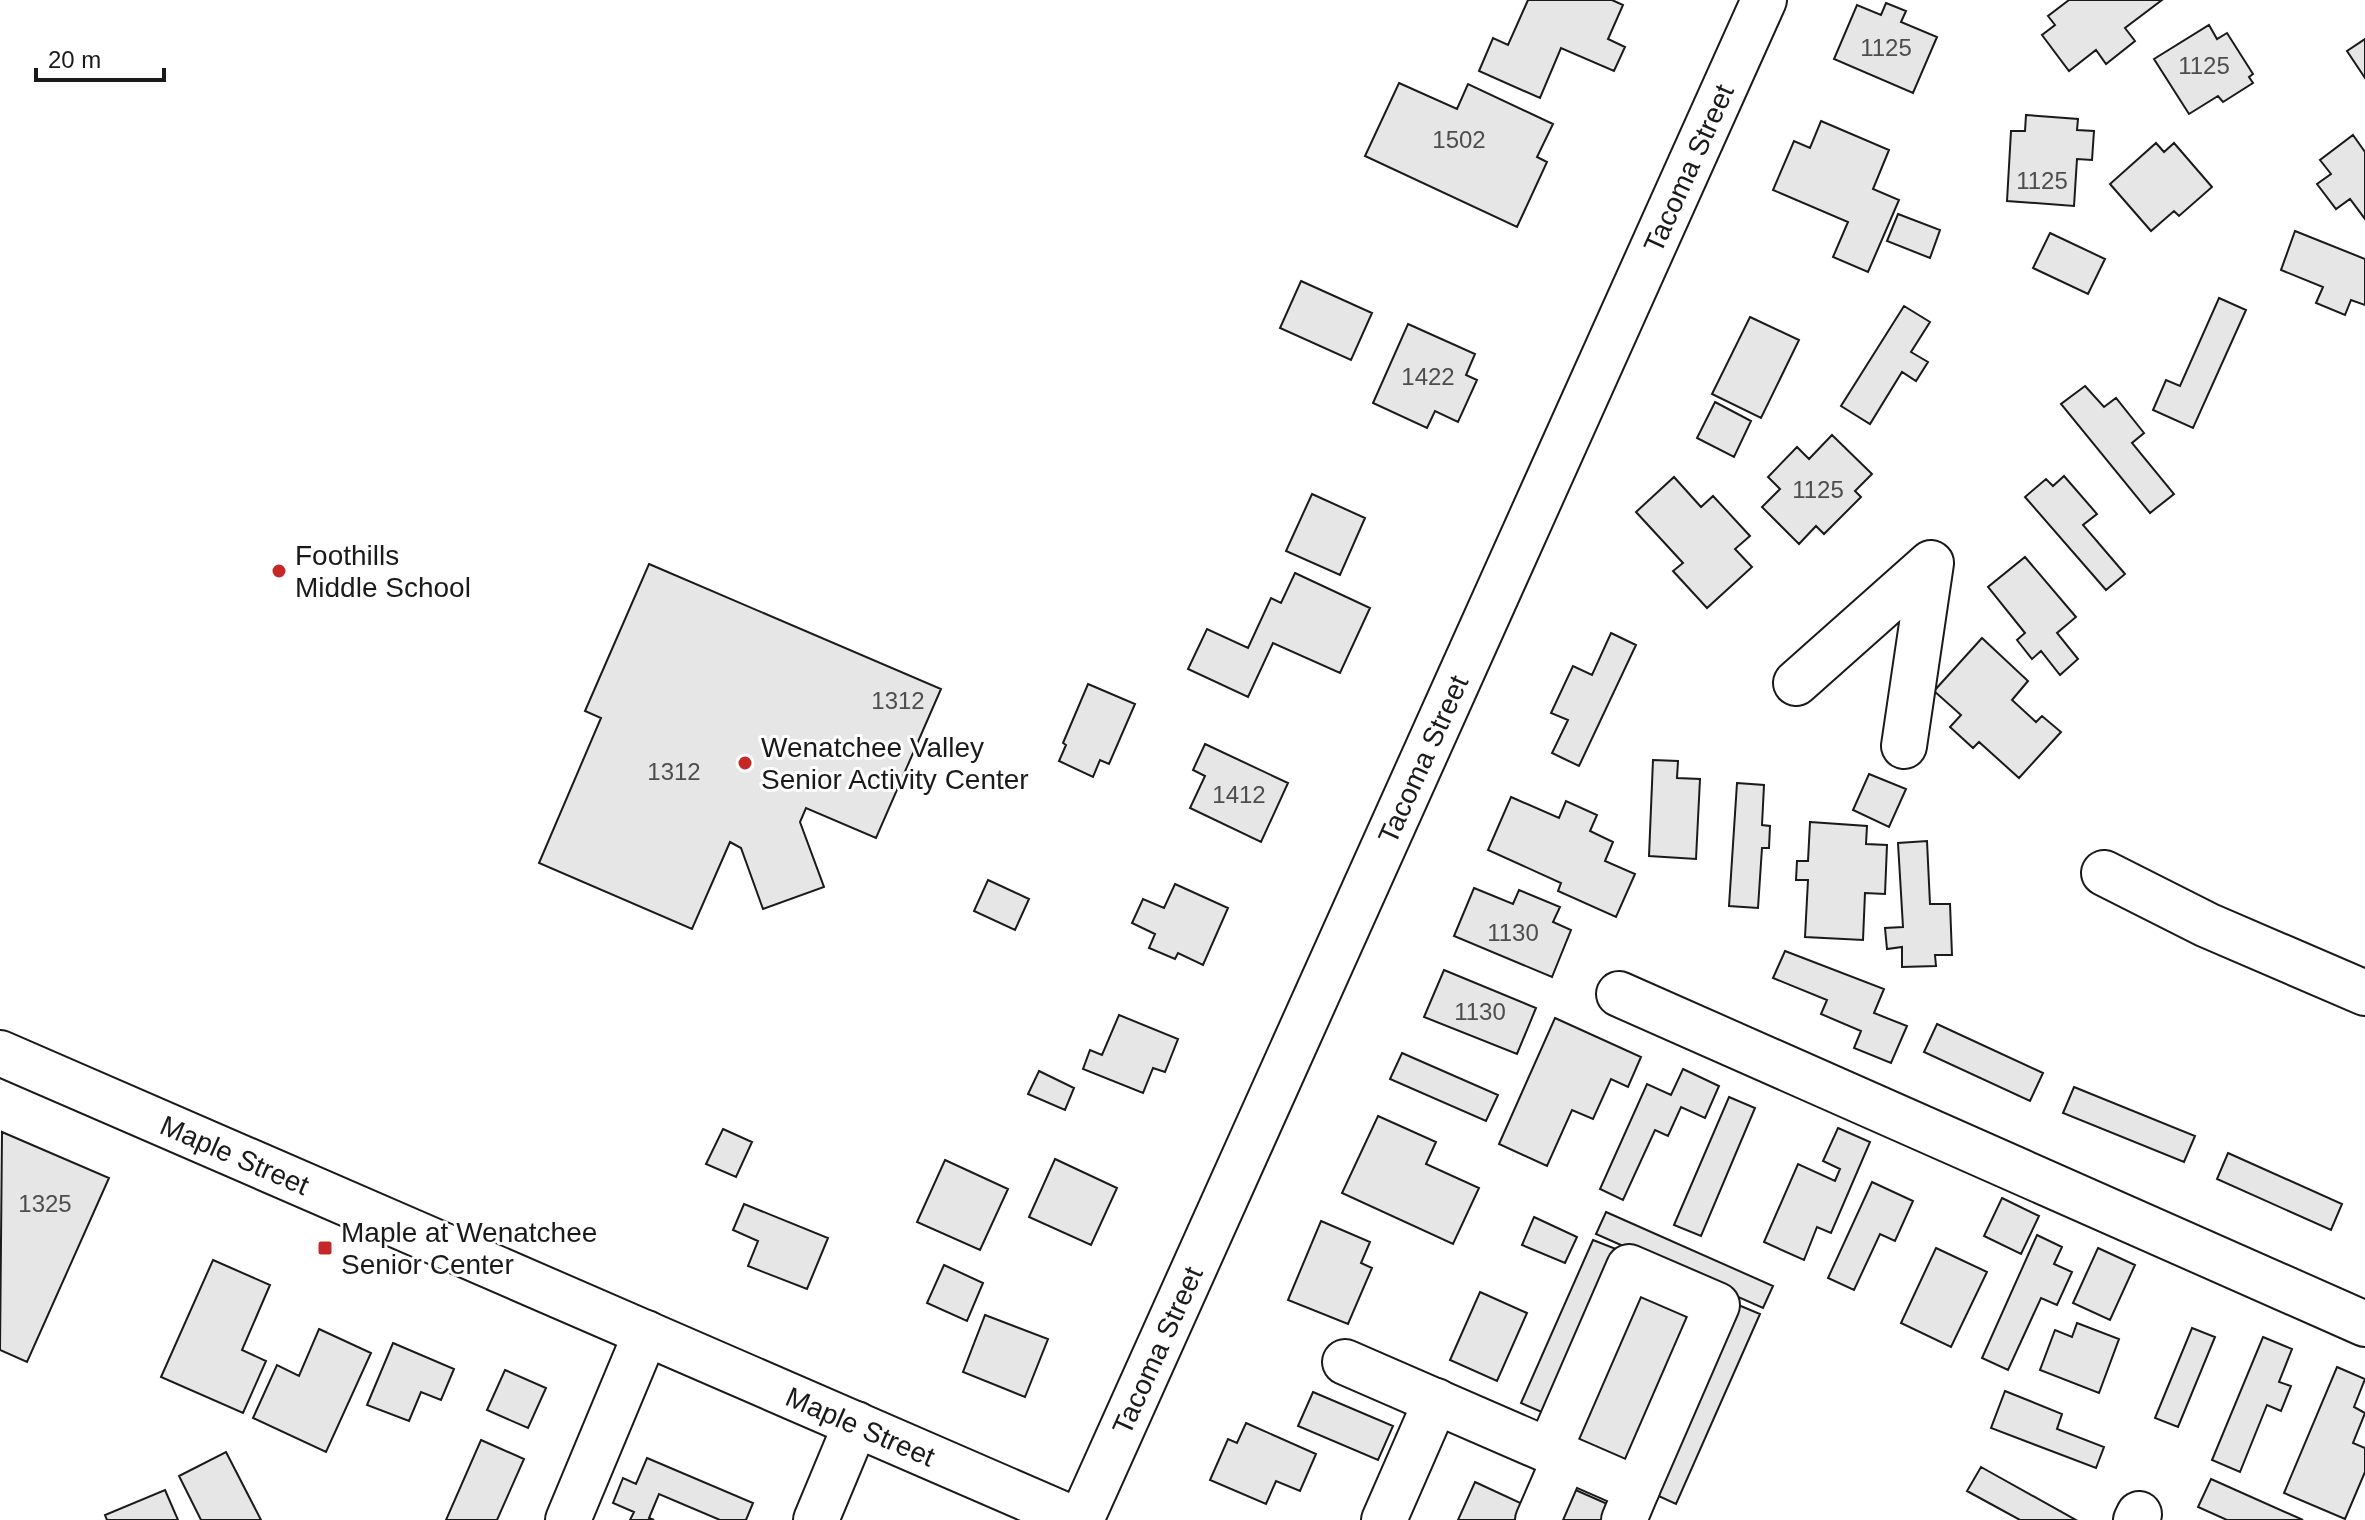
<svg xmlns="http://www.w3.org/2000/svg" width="2365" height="1520" font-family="Arial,sans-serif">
<rect width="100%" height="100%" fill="#fff"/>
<path fill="#e6e6e6" stroke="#1a1a1a" stroke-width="2" d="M1528,0H1612L1623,5L1608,39L1625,47L1614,71L1561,48L1540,98L1479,71L1493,38L1508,45Z
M2069,0H2162L2125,28L2135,41L2106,64L2096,50L2069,71L2042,35L2055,25L2048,16Z
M1886,3L1906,11L1901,22L1937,37L1913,93L1834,59L1857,5L1881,15Z
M2209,25L2217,39L2227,33L2253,74L2249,77L2253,83L2223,102L2218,96L2189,114L2154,59Z
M2365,39V78L2347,51Z
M1399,83L1457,109L1468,84L1553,124L1537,157L1547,162L1517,227L1365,156Z
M2026,115L2078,119L2077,130L2094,131L2092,160L2077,159L2074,206L2007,201L2011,131H2025Z
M1821,121L1889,150L1873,189L1899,200L1868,272L1833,257L1848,222L1773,190L1794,141L1810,148Z
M2353,135L2365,152V219L2350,199L2336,209L2317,184L2331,174L2320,160Z
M2156,143L2164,152L2174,143L2212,187L2179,216L2174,211L2151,231L2110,184Z
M1898,214L1940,230L1930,258L1887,241Z
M2295,231L2365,259V305L2351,300L2345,315L2316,303L2323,287L2281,270Z
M2050,233L2105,259L2088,294L2033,268Z
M1301,281L1372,313L1351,360L1280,328Z
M2219,298L2246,310L2193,428L2153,410L2166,380L2180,386Z
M1904,306L1930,322L1911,352L1928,362L1916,381L1902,372L1870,424L1841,406Z
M1750,317L1799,340L1761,418L1712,394Z
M1408,324L1475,354L1466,375L1477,380L1458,422L1435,411L1427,428L1373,403Z
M2085,386L2104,407L2116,398L2144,433L2132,443L2174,494L2150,513L2061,404Z
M1715,402L1751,421L1734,457L1697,438Z
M1832,435L1872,474L1855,491L1861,497L1824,534L1816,526L1799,544L1762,507L1780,489L1768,477L1797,447L1809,459Z
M2064,476L2097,514L2083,525L2125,574L2106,590L2025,497L2046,479L2053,486Z
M1674,477L1701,507L1713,496L1750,536L1735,549L1752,567L1707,608L1673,571L1683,563L1636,512Z
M1312,494L1365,518L1340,575L1286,551Z
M2025,557L2076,617L2057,633L2078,659L2060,675L2041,651L2032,659L2017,640L2025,633L1988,587Z
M649,564L941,689L876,838L806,808L800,822L824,887L763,909L741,848L730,842L692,929L539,863L601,718L585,711Z
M1295,573L1370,608L1340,673L1273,643L1248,697L1188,669L1207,629L1248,648L1271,598L1281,603Z
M1611,633L1636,645L1579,766L1552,753L1568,720L1551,713L1573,666L1592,675Z
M1982,638L2028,681L2012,700L2036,722L2042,716L2061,732L2019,778L1979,742L1973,748L1950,727L1961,715L1934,691Z
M1088,684L1135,704L1109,764L1100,760L1093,777L1059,761L1066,745L1063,743Z
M1205,744L1288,783L1261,842L1190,808L1205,776L1193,770Z
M1653,760L1678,761L1677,778L1700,779L1696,859L1649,856Z
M1869,774L1906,789L1889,827L1853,810Z
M1737,783L1764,785L1762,825L1770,826L1769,848H1762L1758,908L1729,906Z
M1511,797L1559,818L1566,801L1597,815L1590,831L1613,842L1605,861L1635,874L1616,917L1558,891L1561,883L1488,850Z
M1810,822L1867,826L1866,844L1887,845L1885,894L1865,893L1863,940L1805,937L1808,880H1796L1797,861H1808Z
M1927,841L1930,904H1950L1952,955H1935L1936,966L1902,967V947L1887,949L1885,928L1903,927L1898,843Z
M988,880L1029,899L1015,930L974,911Z
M1175,884L1228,908L1203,965L1178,953L1175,959L1149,948L1155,934L1132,923L1143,899L1164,908Z
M1474,888L1513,904L1519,890L1560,907L1553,922L1571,930L1552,977L1454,936Z
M1785,951L1884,989L1874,1013L1907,1026L1891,1063L1854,1048L1861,1031L1821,1014L1827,1000L1773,978Z
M1444,970L1536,1008L1517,1054L1424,1017Z
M1119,1015L1178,1039L1165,1072L1153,1068L1143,1093L1083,1069L1090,1050L1102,1055Z
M1555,1018L1641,1057L1628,1087L1611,1079L1593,1119L1572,1110L1547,1166L1499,1144Z
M1937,1024L2043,1073L2030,1101L1924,1052Z
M1402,1053L1498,1095L1486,1121L1390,1079Z
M1683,1069L1719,1086L1705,1118L1681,1107L1668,1136L1655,1130L1623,1200L1600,1189L1647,1084L1671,1095Z
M1039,1071L1074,1088L1065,1110L1028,1094Z
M2074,1087L2195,1136L2184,1162L2063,1113Z
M1729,1097L1755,1108L1701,1236L1674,1225Z
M1378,1116L1436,1142L1426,1164L1479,1188L1453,1244L1342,1193Z
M1838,1128L1870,1142L1831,1233L1817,1227L1804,1260L1764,1242L1798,1164L1835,1181L1840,1169L1823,1161Z
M723,1129L752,1142L736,1177L706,1164Z
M2,1132L109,1178L27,1362L0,1350Z
M2228,1153L2342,1204L2331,1230L2217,1179Z
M1055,1159L1117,1188L1091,1245L1029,1217Z
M945,1160L1008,1189L980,1250L917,1222Z
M1872,1182L1913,1201L1895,1241L1880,1234L1854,1290L1828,1278Z
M2002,1198L2039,1216L2021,1254L1984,1236Z
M744,1204L828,1238L807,1289L748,1266L758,1241L733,1230Z
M1606,1212L1773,1286L1763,1308L1596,1234Z
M1534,1217L1577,1237L1565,1263L1522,1245Z
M1321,1221L1370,1242L1361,1263L1372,1268L1348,1324L1288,1300Z
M2037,1235L2062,1247L2054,1264L2072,1272L2057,1305L2041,1298L2008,1370L1982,1358Z
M1593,1240L1616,1249L1544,1413L1521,1403Z
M1936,1248L1987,1272L1951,1347L1901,1323Z
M2098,1248L2135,1265L2110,1320L2073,1303Z
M213,1260L270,1285L242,1350L266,1361L243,1413L161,1377Z
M944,1265L983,1283L967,1321L927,1303Z
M1636,1290L1694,1316L1629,1462L1571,1436Z
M1480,1292L1527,1313L1497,1381L1450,1360Z
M1736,1304L1760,1314L1676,1504L1652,1493Z
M985,1315L1048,1339L1025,1397L963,1372Z
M2077,1323L2119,1339L2099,1393L2040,1370L2055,1330L2072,1337Z
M2192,1328L2215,1337L2178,1427L2155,1418Z
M319,1329L371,1353L326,1452L253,1418L277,1365L299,1376Z
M2263,1337L2292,1349L2279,1382L2291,1386L2281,1411L2267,1405L2240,1472L2212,1460Z
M393,1343L454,1369L441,1400L421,1392L409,1421L367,1405Z
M2337,1367L2365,1379L2354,1407L2365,1413L2353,1443L2365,1448V1472L2345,1519L2284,1493Z
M505,1370L546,1388L528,1428L487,1410Z
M2005,1391L2062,1414L2057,1429L2104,1447L2096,1468L1991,1428Z
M1313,1392L1393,1426L1378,1460L1298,1426Z
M1246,1423L1316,1454L1300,1491L1276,1481L1266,1504L1210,1480L1228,1439L1237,1443Z
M481,1440L524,1459L497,1520H446Z
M226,1452L261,1520H201L179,1476Z
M647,1458L753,1503L746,1520H720L659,1494L649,1518L654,1520H630L634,1512L613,1503L623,1478L636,1484Z
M1981,1467L2076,1520H2020L1967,1491Z
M2211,1479L2303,1520H2227L2198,1507Z
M1475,1482L1527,1506L1520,1520H1458Z
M1571,1488L1612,1506L1606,1520H1558Z
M165,1490L178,1520H107L105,1515Z"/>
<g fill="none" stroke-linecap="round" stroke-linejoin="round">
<g stroke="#1a1a1a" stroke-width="48">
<g id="minor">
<path d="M1796,683L1931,563L1904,746"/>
<path d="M2104,873L2207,925L2365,993"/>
<path d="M1619,994L2365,1324"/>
<path id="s1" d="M0,1053L1076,1520"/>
<path d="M1345,1362L1637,1489L1624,1520"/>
<path d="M1549,1451L1629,1267L1717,1305L1637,1489"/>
<path d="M568,1520L646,1333"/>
<path d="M816,1520L856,1424"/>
<path id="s2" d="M1081,1520L1764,0"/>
<path d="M1384,1520L1436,1401"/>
<path d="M1538,1520L1565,1458"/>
<path d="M2136,1520L2139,1514"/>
</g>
</g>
<use href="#minor" stroke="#fff" stroke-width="44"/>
</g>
<g fill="#c62828" stroke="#fff" stroke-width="3">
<circle cx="279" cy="571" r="8"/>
<circle cx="745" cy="763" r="8"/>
<rect x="317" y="1240" width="16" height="16" rx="4"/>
</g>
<g text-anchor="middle" stroke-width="6" stroke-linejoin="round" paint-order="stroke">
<g font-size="24" fill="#4d4d4d">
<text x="1886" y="56">1125</text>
<text x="2204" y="74">1125</text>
<text x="1459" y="148">1502</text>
<text x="2042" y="189">1125</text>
<text x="1428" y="385">1422</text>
<text x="1818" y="498">1125</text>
<text x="898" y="709">1312</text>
<text x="674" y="780">1312</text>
<text x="1239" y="803">1412</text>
<text x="1513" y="941">1130</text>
<text x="1480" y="1020">1130</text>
<text x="45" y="1212">1325</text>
</g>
<g font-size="28" fill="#1a1a1a" stroke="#fff">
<text dy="10" stroke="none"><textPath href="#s2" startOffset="1482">Tacoma Street</textPath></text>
<text dy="10" stroke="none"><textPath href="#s2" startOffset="834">Tacoma Street</textPath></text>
<text dy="10" stroke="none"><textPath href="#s1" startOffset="256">Maple Street</textPath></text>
<text dy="10" stroke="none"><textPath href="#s2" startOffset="186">Tacoma Street</textPath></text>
<text dy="10" stroke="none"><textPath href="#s1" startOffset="938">Maple Street</textPath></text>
</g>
<g font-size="28" fill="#1a1a1a" stroke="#fff" text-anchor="start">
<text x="295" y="565">Foothills<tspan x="295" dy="32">Middle School</tspan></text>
<text x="761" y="757">Wenatchee Valley<tspan x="761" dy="32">Senior Activity Center</tspan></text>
<text x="341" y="1242">Maple at Wenatchee<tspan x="341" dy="32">Senior Center</tspan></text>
</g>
</g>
<path d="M36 68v12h128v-12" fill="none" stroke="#1a1a1a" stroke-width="4"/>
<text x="48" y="68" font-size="24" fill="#1a1a1a" stroke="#ffffff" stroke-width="6" paint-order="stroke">20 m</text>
</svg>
